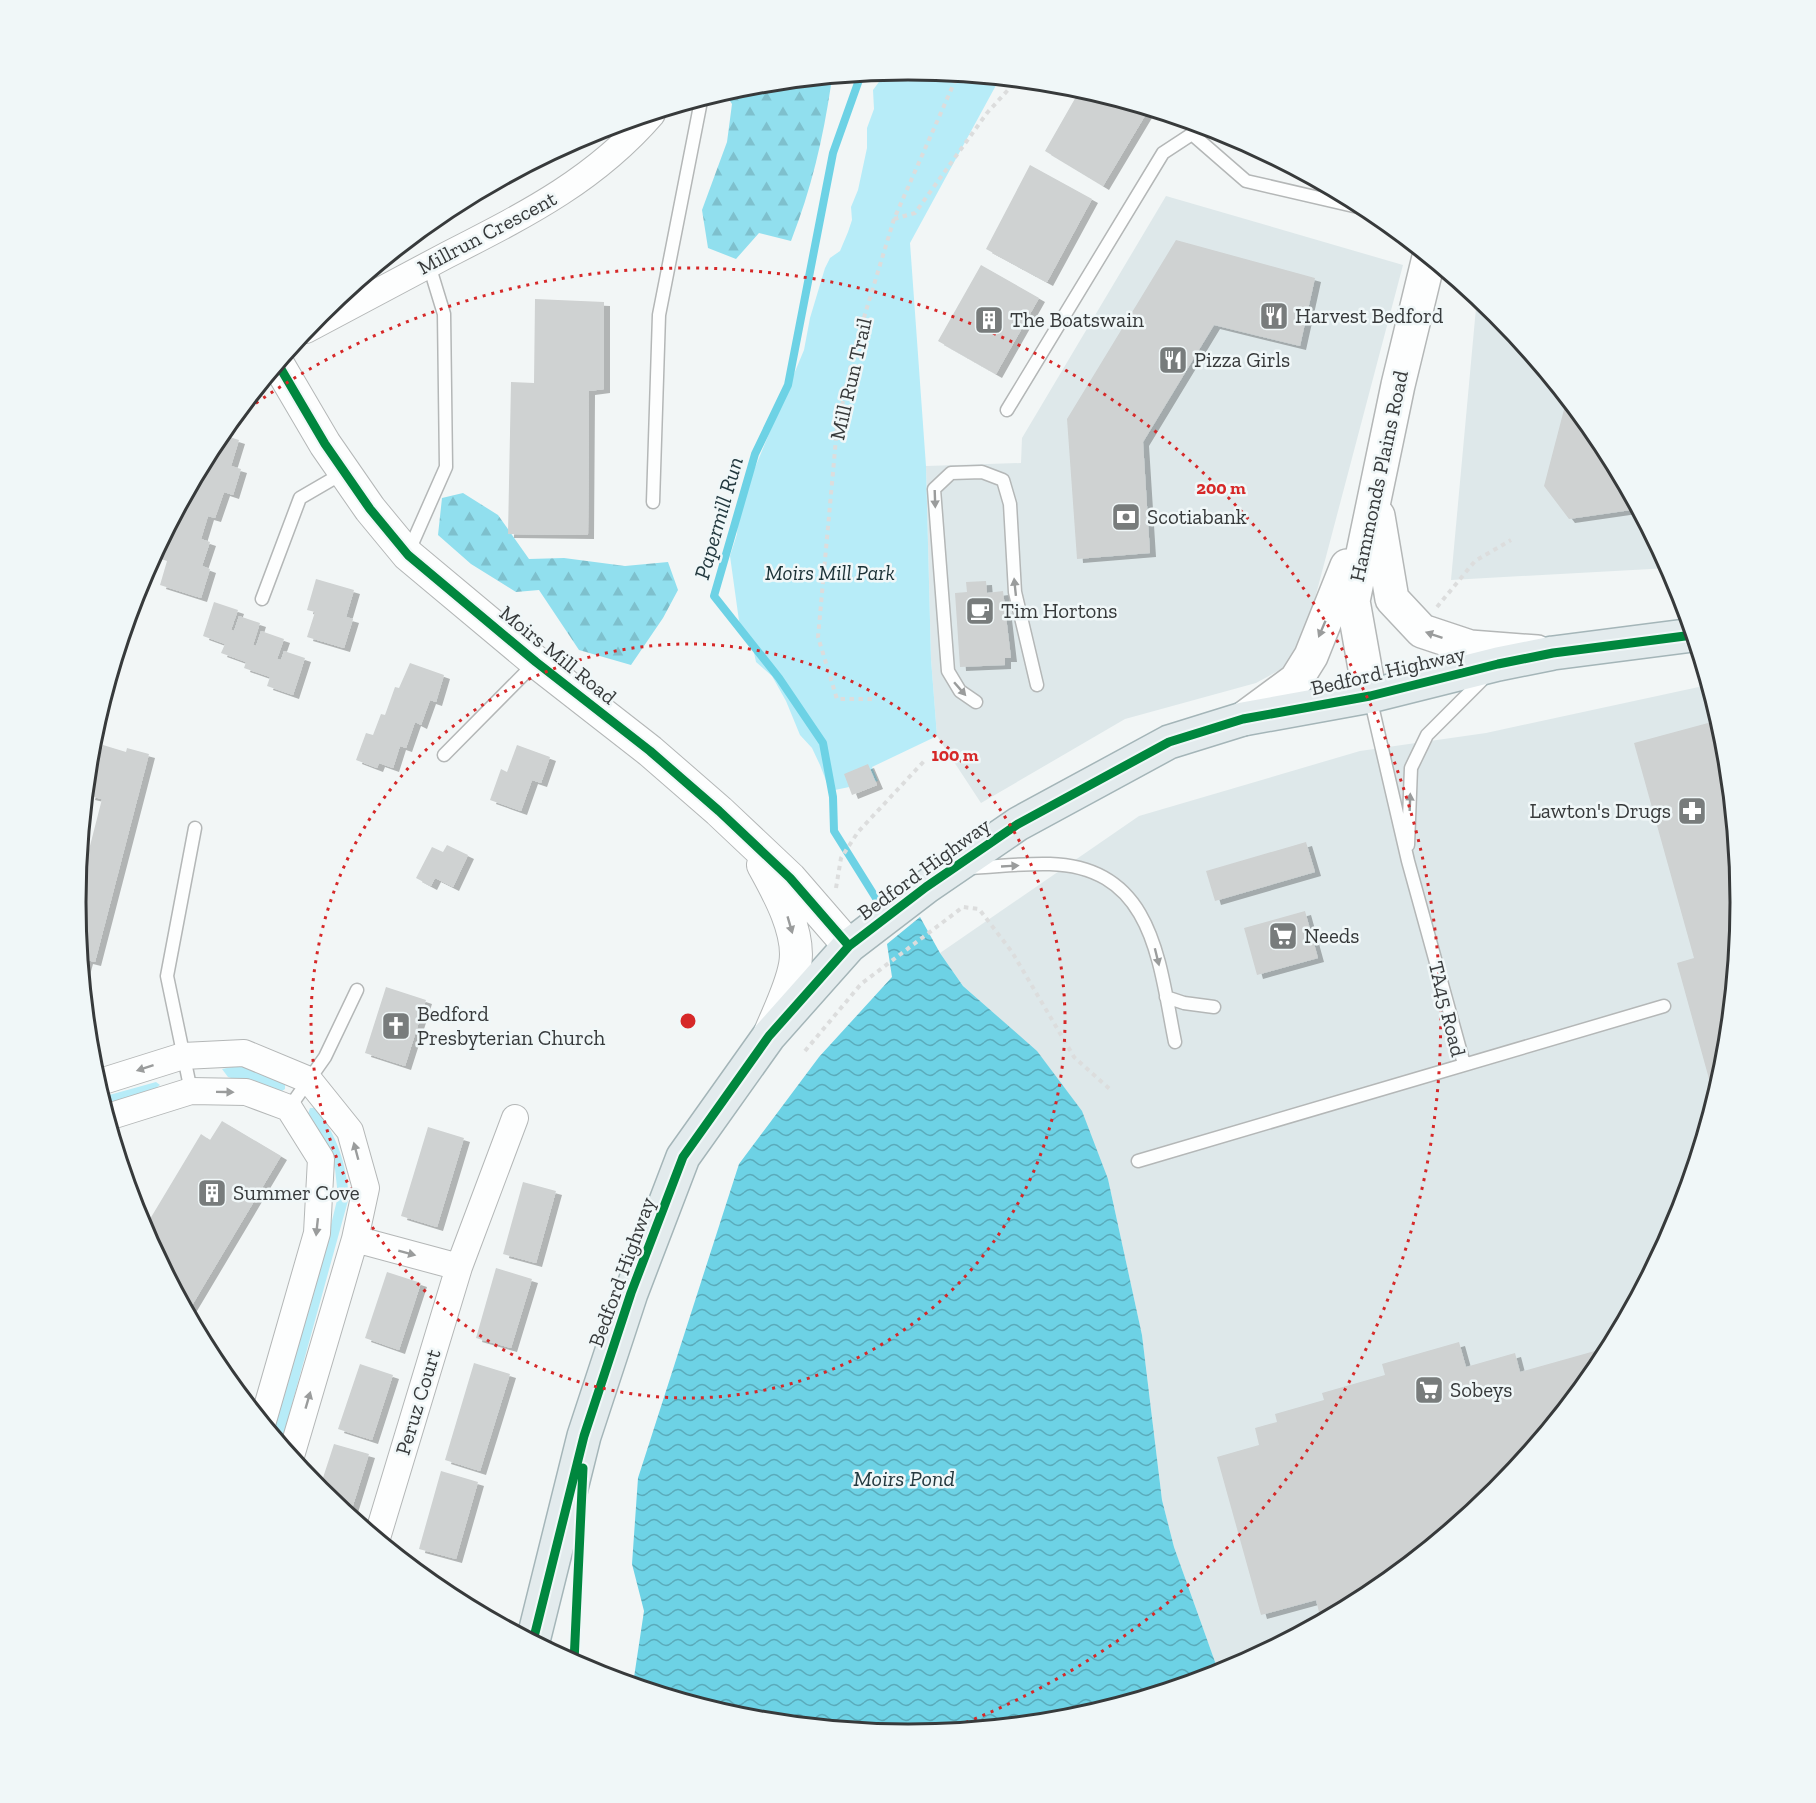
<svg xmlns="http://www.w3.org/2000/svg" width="1816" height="1803" font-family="'Zilla Slab',serif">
<defs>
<pattern id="forest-firs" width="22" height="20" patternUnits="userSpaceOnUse" patternTransform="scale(1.5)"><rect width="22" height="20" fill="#91dfee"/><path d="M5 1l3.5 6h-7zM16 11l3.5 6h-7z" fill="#7ec0cd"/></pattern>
<pattern id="water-waves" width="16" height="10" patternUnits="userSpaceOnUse" patternTransform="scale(1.5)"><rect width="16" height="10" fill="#6dd2e5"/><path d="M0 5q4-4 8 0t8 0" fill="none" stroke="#5aabbb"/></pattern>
<filter id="shadow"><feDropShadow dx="6" dy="4" stdDeviation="0" flood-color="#0004"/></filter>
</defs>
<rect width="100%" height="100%" fill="#f2f6f6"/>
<path fill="#dee8ea" d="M1166,196L1403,265L1304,640L1285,667L1256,683L1125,719L981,803L937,736L931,659L926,466L1021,463L1022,438Z
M1477,297L1497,313L1600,439L1669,568L1451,580Z
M1708,685L1725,739L1740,902L1724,1064L1677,1220L1600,1364L1496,1490L1370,1594L1219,1673L1174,1547L1162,1500L1142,1335L1108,1179L997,1016L963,986L940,953L1139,816L1360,751L1486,733Z"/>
<path fill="#b7ecf8" d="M908,69L1000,78L910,243L926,466L931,659L937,736L872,767L878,781L830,791L820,765L812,748L800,735L786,701L772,676L756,662L753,648L740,628L730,556L737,534L739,506L804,350L810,318L825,268L830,258L840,251L848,232L852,220L851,207L858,190L867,148V128L874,109L873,90L887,71Z
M237,1066C255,1069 271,1073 285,1085V1089L279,1093L228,1077L222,1069Z
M156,1082L160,1085L152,1091L105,1108L102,1097Z
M310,1108H316C337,1136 346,1162 349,1197L281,1444L273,1434L322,1262L338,1196L335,1169L327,1147L308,1114Z"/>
<path fill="url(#forest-firs)" d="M819,78L831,85C823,139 811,190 791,241L759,233L736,259L708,248L702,210L727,142L732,104L724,92L746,85Z
M463,493L498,515L529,559L564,558L625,566L668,562L678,590L663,618L631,665L579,650L539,590L516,592L471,564L438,535L442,498Z"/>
<path fill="url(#water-waves)" d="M920,917L940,953L963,986L1037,1051L1082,1111L1108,1179L1142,1335L1162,1500L1174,1547L1219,1673L1070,1718L908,1734L745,1718L633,1684L644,1611L632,1564L638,1478L739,1164L819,1057L892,977L887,944Z"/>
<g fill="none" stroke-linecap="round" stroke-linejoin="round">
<path stroke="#6dd2e5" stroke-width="8" d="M864,73L859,80L833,153L788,385L755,454L714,596L779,678L823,743L833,797L834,831L884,911"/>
</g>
<path fill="#cfd2d2" filter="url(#shadow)" d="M1081,88L1149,109L1103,186L1045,151Z
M1030,165L1092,199L1047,282L986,249Z
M1176,240L1315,278L1300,346L1214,325L1143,442L1150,553L1077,559L1067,419Z
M981,265L1039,298L996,374L938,341Z
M535,299L604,302V389L589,391L588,535L508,534L511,382L534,383Z
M1567,398L1600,439L1638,509L1569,519L1544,486Z
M220,434L239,440L231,466L241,469L233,495L224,492L215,518L208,516L201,539L210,542L202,566L210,569L201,598L160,585L167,561L161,559L170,532L166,531Z
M316,579L354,590L346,617L353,619L344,648L307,637L315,612L307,610Z
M986,581L987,593L1003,591L1011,658H1005V665L960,667L955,593L967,592L966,582Z
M214,602L238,610L231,630L234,631L239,616L260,623L253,645L256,646L261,631L284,639L277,659L281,660L284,651L305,658L293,695L267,686L270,677L244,668L246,662L221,653L225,644L203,636Z
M410,663L444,675L436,702L430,700L421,725L415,722L406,748L400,746L393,768L379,763L377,768L356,760L366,733L373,735L381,714L385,715L395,687L399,688Z
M1719,720L1725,739L1740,902L1724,1064L1714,1097L1677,963L1694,958L1634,743Z
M103,745L126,752L127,748L149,754L95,962L87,960L83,975L76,901L78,880L79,876L82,877L102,799L89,796Z
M517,745L550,757L541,783L532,780L521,811L490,800L501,769L507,772Z
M868,764L877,785L852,795L844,774Z
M1306,842L1315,872L1215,901L1206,871Z
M447,845L468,855L453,887L435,878L431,886L416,878L432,847L443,852Z
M1305,911L1318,958L1257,975L1244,928Z
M386,987L426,1000L405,1066L365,1053Z
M222,1121L281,1156L188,1312L144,1229L201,1134L210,1140Z
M428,1127L464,1138L437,1227L401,1216Z
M523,1182L556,1191L536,1263L503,1254Z
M496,1268L532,1279L511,1348L476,1338Z
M387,1272L421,1283L399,1350L365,1338Z
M1459,1342L1466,1367L1515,1353L1520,1372L1609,1347L1600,1364L1496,1490L1370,1594L1321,1620L1316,1600L1261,1615L1217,1457L1259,1445L1255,1428L1277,1422L1275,1414L1324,1400L1322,1393L1385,1375L1382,1364Z
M474,1363L510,1374L480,1471L445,1460Z
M360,1364L393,1375L372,1440L338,1429Z
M334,1444L369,1454L350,1515L319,1490Z
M441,1471L478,1482L456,1559L419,1549Z"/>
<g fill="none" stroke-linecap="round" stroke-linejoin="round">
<g stroke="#b4b7b7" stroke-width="15">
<path id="service" d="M1198,124L1192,134L1246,181L1371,210
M1007,410L1163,153L1192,134
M653,502L659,315L700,106L697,100
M408,553L446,467L444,314L429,265
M262,599L300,498L343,473
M1370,697L1408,861L1464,1064
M976,702L960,691L948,671L934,489L951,473L982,472L1003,480L1010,504L1015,592L1037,685
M444,755L536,662
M1408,845L1411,768L1427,735L1485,677
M968,868C995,867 1023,863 1050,864C1154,867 1159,963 1175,1042
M1166,997L1184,1003L1214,1007
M191,1091L167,976L195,828
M289,1108L325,1057L357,990
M1138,1161L1664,1006"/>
</g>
<g stroke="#b4b7b7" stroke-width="28">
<path id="minor" d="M306,330C353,305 400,280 447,255C525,215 594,181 652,114
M97,1083L183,1056L244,1053L309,1080L350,1131L366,1188L355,1239L291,1456
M108,1117L191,1091L246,1092L289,1108L321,1159L317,1233L263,1421
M355,1239L459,1267
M377,1538L459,1267L515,1118"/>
</g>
<g stroke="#b4b7b7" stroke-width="34">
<path id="tertiary" d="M278,364L325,444L370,509L408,555L536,662L650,751L719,811L790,878L849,946
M763,865C778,892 801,933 795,965C791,988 778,1013 769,1035"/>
</g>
<g stroke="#b4b7b7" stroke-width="36">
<path id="secondary" d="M1378,516L1392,599L1422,631L1470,647L1537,652
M1370,696L1353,601L1398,385L1429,257
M1243,719L1296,680L1311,656L1347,566"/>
</g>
<g stroke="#a4b5b8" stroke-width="36">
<path id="primary" d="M533,1641L584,1436L631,1293L683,1157L769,1036L849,946L926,887L1018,824L1169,742L1243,719L1370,696L1498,664L1553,653L1693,635"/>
</g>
<path stroke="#dcdddd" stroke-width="4" stroke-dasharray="4.5 4.5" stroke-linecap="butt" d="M894,219L915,213L987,113L1017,80
M1437,607L1475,561L1511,540
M872,699H837L818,637L837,428L855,347L894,219L958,74
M836,888L841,858L858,832L926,759
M805,1051L861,984L963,907L979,909L1012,952L1074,1057L1112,1091"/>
<use href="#service" stroke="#fdfefe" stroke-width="12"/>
<use href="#minor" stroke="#fdfefe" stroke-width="26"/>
<use href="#tertiary" stroke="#fdfefe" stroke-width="32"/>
<use href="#secondary" stroke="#fdfefe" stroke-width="33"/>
<use href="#primary" stroke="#e3ebed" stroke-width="33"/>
<g stroke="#f0f7f8" stroke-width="13">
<path id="cycleway" d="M278,364L325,444L370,509L408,555L536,662L650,751L719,811L790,878L849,946
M533,1641L584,1436L631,1293L683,1157L769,1036L849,946L926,887L1018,824L1169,742L1243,719L1370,696L1498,664L1553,653L1693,635
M574,1662L583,1468"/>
</g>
<use href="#cycleway" stroke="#00873e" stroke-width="9"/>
</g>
<defs><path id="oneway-solid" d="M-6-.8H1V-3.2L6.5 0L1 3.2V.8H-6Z" transform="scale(1.5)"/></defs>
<g fill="#9a9c9c">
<use href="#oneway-solid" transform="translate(935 499) rotate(88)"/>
<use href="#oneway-solid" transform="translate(1015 587) rotate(-96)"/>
<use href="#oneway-solid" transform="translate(1322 629) rotate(113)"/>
<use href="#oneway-solid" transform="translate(1434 635) rotate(-161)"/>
<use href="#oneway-solid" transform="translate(960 689) rotate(49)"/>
<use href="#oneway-solid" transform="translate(1410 802) rotate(-88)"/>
<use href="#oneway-solid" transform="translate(1010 866) rotate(-3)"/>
<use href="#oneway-solid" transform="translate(790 925) rotate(74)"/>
<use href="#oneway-solid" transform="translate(1157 957) rotate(76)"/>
<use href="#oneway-solid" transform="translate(145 1068) rotate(162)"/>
<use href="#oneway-solid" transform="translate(225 1092) rotate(1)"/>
<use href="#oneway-solid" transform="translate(356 1151) rotate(-105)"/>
<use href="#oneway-solid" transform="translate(317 1227) rotate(96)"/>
<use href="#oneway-solid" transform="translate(407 1253) rotate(15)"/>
<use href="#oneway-solid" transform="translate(308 1400) rotate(-74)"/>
</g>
<g fill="none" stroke="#d62828" stroke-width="3" stroke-dasharray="3 6">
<circle cx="688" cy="1021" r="377"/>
<path d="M234 419A754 754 0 1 1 946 1730"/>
</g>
<defs>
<g id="restaurant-square" transform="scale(1.5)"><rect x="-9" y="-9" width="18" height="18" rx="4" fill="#787c7c" stroke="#f0f7f8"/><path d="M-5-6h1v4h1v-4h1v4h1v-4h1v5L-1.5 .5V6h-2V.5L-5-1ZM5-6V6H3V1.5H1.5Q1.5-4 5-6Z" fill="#fff"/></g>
<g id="building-square" transform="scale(1.5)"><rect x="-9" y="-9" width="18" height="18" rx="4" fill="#787c7c" stroke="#f0f7f8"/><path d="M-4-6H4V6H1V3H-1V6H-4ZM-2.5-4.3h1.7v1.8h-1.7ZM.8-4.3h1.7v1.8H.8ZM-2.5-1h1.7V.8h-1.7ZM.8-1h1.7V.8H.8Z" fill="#fff"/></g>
<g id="bank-square" transform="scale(1.5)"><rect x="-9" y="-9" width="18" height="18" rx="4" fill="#787c7c" stroke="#f0f7f8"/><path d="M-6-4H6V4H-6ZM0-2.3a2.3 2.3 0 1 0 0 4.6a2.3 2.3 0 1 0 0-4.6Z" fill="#fff"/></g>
<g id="cafe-square" transform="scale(1.5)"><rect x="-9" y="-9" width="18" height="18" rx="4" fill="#787c7c" stroke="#f0f7f8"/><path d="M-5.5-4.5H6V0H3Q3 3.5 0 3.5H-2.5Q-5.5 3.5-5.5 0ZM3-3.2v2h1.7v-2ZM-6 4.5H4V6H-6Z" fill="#fff"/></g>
<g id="pharmacy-square" transform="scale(1.5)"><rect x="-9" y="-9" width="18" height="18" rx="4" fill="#787c7c" stroke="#f0f7f8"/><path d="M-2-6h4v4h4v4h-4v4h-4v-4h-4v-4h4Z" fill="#fff"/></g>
<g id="supermarket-square" transform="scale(1.5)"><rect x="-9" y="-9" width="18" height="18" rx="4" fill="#787c7c" stroke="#f0f7f8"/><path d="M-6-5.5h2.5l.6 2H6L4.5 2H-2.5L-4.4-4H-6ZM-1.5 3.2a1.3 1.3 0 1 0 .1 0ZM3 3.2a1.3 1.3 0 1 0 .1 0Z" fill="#fff"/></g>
<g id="church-square" transform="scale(1.5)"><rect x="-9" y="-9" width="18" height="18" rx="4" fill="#787c7c" stroke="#f0f7f8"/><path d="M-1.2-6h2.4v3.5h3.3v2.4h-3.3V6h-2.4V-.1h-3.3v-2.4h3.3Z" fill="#fff"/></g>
</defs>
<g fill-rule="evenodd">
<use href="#restaurant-square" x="1274" y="316"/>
<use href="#building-square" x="989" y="320"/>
<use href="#restaurant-square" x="1173" y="360"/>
<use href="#bank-square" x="1126" y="517"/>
<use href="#cafe-square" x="980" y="611"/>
<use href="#pharmacy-square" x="1692" y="811"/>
<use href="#supermarket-square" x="1283" y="936"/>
<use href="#church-square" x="396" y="1026"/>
<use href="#building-square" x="212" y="1193"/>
<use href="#supermarket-square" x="1429" y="1390"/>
</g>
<g text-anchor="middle" stroke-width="5" stroke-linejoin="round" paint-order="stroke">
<g font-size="21" fill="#373a3b" stroke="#f0f7f8">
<text transform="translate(487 233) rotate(-28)" y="7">Millrun Crescent</text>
<text transform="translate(851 379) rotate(-77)" y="7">Mill Run Trail</text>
<text transform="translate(1379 476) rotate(-78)" y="7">Hammonds Plains Road</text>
<text transform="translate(558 655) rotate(39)" y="7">Moirs Mill Road</text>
<text transform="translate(1388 671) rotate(-13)" y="7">Bedford Highway</text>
<text transform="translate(924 869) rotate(-36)" y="7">Bedford Highway</text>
<text transform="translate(1447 1009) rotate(76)" y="7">TA45 Road</text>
<text transform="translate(622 1272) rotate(-70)" y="7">Bedford Highway</text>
<text transform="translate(418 1402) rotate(-73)" y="7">Peruz Court</text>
</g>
<g font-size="21" fill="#373a3b" stroke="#f0f7f8" text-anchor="start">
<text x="1295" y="323">Harvest Bedford</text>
<text x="1010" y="327">The Boatswain</text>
<text x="1194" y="367">Pizza Girls</text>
<text x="1147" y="524">Scotiabank</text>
<text x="1001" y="618">Tim Hortons</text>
<text x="1671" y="818" text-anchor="end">Lawton's Drugs</text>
<text x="1304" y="943">Needs</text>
<text x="417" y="1021">Bedford<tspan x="417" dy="24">Presbyterian Church</tspan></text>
<text x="233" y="1200">Summer Cove</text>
<text x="1450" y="1397">Sobeys</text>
</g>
<g font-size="21" font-style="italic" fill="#1b3237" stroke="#f0f7f8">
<text x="830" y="580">Moirs Mill Park</text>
</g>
<g font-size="22" font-style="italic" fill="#23393f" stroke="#f0f7f8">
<text transform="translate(718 518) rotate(-74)" y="8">Papermill Run</text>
<text x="904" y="1486">Moirs Pond</text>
</g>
</g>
<path d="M0 0H1816V1803H0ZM86 902a822 822 0 1 1 1644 0a822 822 0 1 1-1644 0Z" fill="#f0f7f8" fill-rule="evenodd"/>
<path fill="none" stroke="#373a3b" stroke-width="3" d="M86 902a822 822 0 1 1 1644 0a822 822 0 1 1-1644 0Z"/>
<circle cx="688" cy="1021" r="9" fill="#d62828" stroke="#f0f7f8" stroke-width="3"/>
<g font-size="18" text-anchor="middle" font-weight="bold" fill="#d62828" stroke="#f0f7f8" stroke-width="5" stroke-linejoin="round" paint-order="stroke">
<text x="1221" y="494">200 m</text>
<text x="955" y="761">100 m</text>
</g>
</svg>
